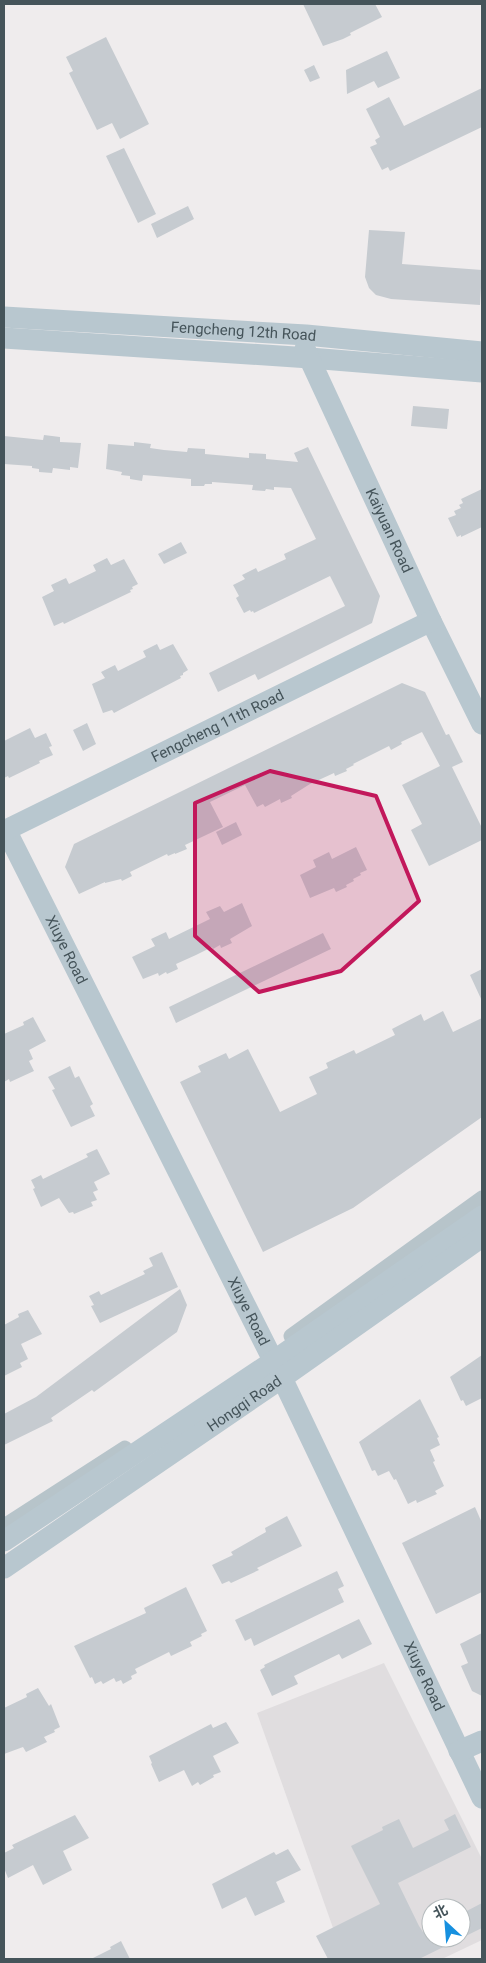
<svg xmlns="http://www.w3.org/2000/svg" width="486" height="1963" font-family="Roboto,'Noto Sans SC',sans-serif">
<rect width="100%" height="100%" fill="#efeced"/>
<path fill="#e0dddf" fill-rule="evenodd" d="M384,1663L482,1859V1940L442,1959H344L257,1713ZM431,1908H461V1938H431Z"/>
<path fill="#c6cbd0" d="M303,4H375L382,17L350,33L351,35L343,39L323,46Z
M106,37L149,124L120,139L112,123L97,130L69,73L73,71L66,57Z
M387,51L400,78L378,88L374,81L347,94L346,70Z
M314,65L320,78L310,82L304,70Z
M482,88V127L390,171L388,167L382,170L370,147L377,144L375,140L380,137L366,109L389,97L404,126Z
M124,148L156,214L138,223L106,156Z
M188,206L194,219L157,238L151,224Z
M369,230L405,232L402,264L482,270L480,305L391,299L376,295L369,288L365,277Z
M413,406L449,409L447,429L411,426Z
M44,435L60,437V442L81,443L78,468L70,467V470L53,468L52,473L39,472V469L32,468V466L4,464V436L43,440Z
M134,442L151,444L150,448L164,450L187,452L188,448L205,449V454L249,458V453L266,454V459L298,462L294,453L308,447L380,596L372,623L258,680L255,674L218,692L209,673L345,606L330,576L254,613L253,611L251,612L250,610L244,613L236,598L239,596L233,585L245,579L242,575L256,568L258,572L286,559L284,554L316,539L291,488L274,487V490L266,489L265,491L252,490L253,485L212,482V484H205L204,486H191V479L143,475L142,481L130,479V476L121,475L122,472L106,469L108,444L134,446Z
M482,489V527L461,537V535L457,537L448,518L456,515L454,511L461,508L459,505L463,503L461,499Z
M181,542L187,553L164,564L158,554Z
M107,558L111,565L124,559L138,584L132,587L133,589L130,590L131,592L64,624L63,622L54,626L42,597L54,591L51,585L66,578L69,584L96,571L93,565Z
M157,644L160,650L173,644L188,670L183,673V675L180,676L181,678L114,713L112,710L103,713L92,684L105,678L101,672L115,665L118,671L146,657L143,651Z
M402,683L425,692L446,735L449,734L463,762L452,767L482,828V840L429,866L411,830L422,824L402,785L440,766L422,732L401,742L402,744L391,750L389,746L353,764L354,765L346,769L347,771L335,776L334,773L310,784L291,796L292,798L281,803L280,799L265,807L263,804L257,807L245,785L210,802L223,827L185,845L187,849L175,854V853L168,856L167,854L130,872L132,876L122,881L121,879L105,883V882L79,894L65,867L74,844Z
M87,723L96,744L83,751L73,730Z
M30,728L35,738L46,733L52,746L49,747L53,755L39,761L40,763L9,778L8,776L4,778V741Z
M236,822L242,835L222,845L216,832Z
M356,847L367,870L360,873L361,875L353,879L354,881L346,885L347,887L336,892L334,888L310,898L300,875L316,867L313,860L329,852L332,859Z
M242,903L252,926L230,939L232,943L221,948L220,945L213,949L212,947L196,955L176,964L178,969L167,974L166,972L159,976L158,973L143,979L132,957L155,946L151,939L166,932L169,939L210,919L206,912L220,906L224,912Z
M323,933L331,949L176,1023L169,1007Z
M482,969V1001L470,975Z
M443,1011L453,1032L482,1018V1117L353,1208L263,1252L180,1082L201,1072L198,1066L226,1053L229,1059L248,1049L280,1112L317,1094L309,1077L328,1068L326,1063L354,1050L356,1054L395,1035L392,1029L421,1014L424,1021Z
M33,1017L46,1041L29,1050L33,1059L29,1061L34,1071L10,1082L9,1079L4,1082V1034L24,1025L23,1022Z
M70,1066L75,1078L79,1076L93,1104L90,1106L95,1116L71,1127L52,1090L55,1089L48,1077Z
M97,1149L110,1174L94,1182L98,1190L93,1192L97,1200L91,1202L93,1206L74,1214L73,1212L69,1213L59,1198L41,1207L33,1189L35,1188L31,1180L41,1175L43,1179L88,1157L86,1154Z
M162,1252L178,1287L100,1323L91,1306L94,1305L89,1296L99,1291L101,1295L145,1274L143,1271L153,1266L149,1258Z
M180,1289L187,1305L177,1332L94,1392L92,1390L51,1418L53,1421L4,1445V1414L36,1397Z
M28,1310L42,1334L21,1344L28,1359L20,1363L22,1367L4,1376V1325L19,1317L18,1314Z
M482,1355V1398L466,1406L463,1400L461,1401L450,1377Z
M420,1399L439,1437L437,1438L440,1445L430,1450L435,1461L433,1462L444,1486L435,1491L437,1494L417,1503L416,1500L408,1504L396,1479L394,1480L389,1471L378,1476L375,1470L372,1471L359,1442Z
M475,1507L482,1523V1592L436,1614L402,1543Z
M287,1516L302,1546L257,1568L259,1570L231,1583L229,1581L222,1584L212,1565L233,1555L231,1552L266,1532L265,1528Z
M337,1571L344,1586L338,1589L344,1602L254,1646L251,1638L245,1641L235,1620Z
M186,1587L207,1631L201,1634L202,1636L190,1642L192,1646L171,1656L169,1652L135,1669L137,1673L131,1676L132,1679L123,1684L121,1680L116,1682L114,1678L103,1684L101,1681L95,1684L92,1677L90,1678L74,1646L146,1613L144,1608Z
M359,1619L372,1644L342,1659L339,1654L294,1676L298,1684L272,1696L260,1670L265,1667L264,1665Z
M482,1633V1696L472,1691L461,1666L468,1663L460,1644Z
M38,1688L49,1706L51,1704L60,1727L54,1730L55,1732L44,1737L47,1742L26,1752L23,1747L4,1754V1708L27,1697L26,1694Z
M226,1722L239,1743L213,1756L221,1772L213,1775L214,1777L200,1785L198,1782L192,1786L184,1770L159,1782L151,1764L152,1763L149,1756L211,1724L213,1728Z
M455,1814L471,1847L398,1883L419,1926L423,1932L431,1928V1938H461V1914L482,1903V1928L419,1959H328L316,1936L380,1904L351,1846L383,1830L382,1827L399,1819L413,1848L449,1830L444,1820Z
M75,1815L89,1838L63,1851L72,1870L43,1885L33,1865L8,1878L4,1868V1853L14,1848L12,1845Z
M288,1849L301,1870L276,1882L285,1902L255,1916L246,1897L222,1909L212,1884L274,1852L276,1855Z
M121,1941L130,1959H91L111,1949L110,1947Z"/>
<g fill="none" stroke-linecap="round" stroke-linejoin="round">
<path stroke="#b7c4ca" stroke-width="15" d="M291,1336L482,1198
M4,1526L125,1448"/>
<g stroke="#b8c7cf" stroke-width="21">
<path id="s1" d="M4,317L306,335L482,352"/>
<path d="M4,338L310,358L482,372"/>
<path id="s2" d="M305,349L431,621L482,724"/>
<path id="s3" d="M6,830L282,1378L482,1798"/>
<path id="s4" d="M4,831L431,621"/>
<path d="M4,1541L272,1362L482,1216"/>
<path id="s5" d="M4,1568L282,1378L482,1237"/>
<path d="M459,1751L482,1741"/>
</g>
</g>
<path fill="#c2185b" fill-opacity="0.2" stroke="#c2185b" stroke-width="4" stroke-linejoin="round" d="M270,771L376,796L419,901L341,971L259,992L195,936V803Z"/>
<g text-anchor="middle" stroke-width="4" stroke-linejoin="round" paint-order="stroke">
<g font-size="15" fill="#45545a" stroke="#fff">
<text dy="5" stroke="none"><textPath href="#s1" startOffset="240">Fengcheng 12th Road</textPath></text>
<text dy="5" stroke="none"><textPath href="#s2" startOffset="200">Kaiyuan Road</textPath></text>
<text dy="5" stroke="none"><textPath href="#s4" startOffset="238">Fengcheng 11th Road</textPath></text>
<text dy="5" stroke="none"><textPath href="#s3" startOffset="134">Xiuye Road</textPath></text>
<text dy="5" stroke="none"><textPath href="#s3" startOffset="539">Xiuye Road</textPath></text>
<text dy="5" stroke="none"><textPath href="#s5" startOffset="291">Hongqi Road</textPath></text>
<text dy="5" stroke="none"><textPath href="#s3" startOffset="944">Xiuye Road</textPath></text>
</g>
</g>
<rect width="486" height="1963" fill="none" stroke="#45545a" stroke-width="10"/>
<g transform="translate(446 1923) rotate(334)"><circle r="24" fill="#ffffff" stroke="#b5bbbd"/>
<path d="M0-4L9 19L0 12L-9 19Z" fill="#1790df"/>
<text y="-8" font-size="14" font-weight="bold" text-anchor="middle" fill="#45545a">北</text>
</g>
</svg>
